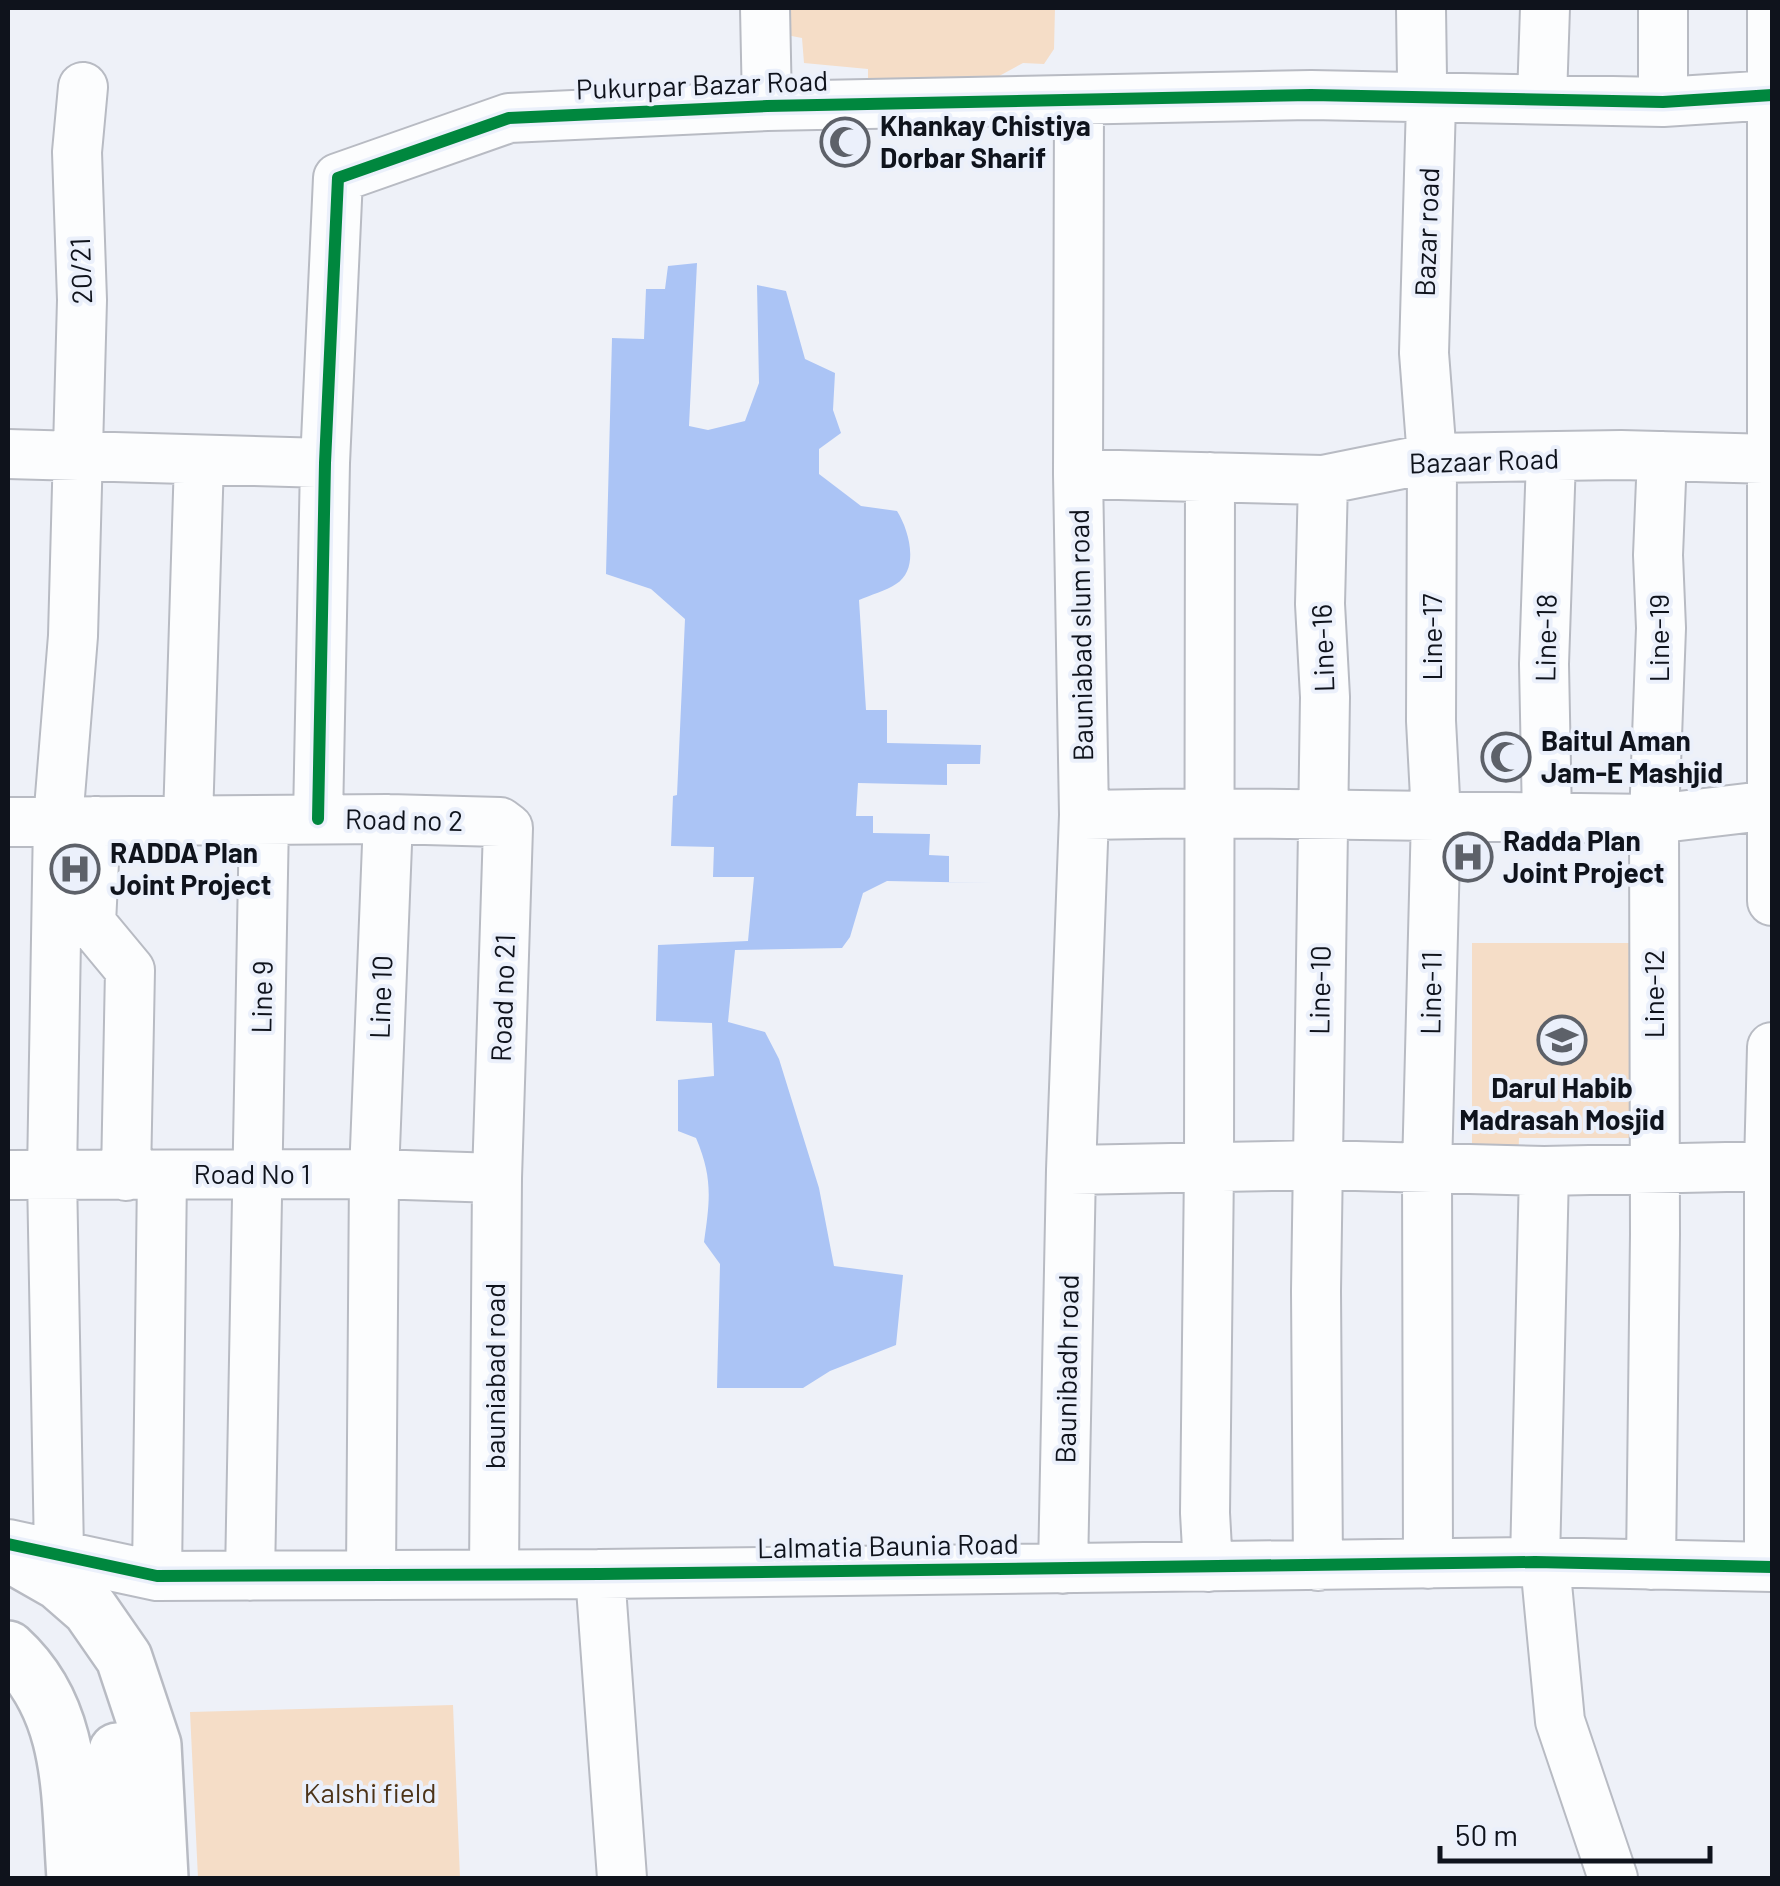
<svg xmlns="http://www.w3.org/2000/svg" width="1780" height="1886" font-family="Barlow,sans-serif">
<rect width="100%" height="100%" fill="#eef1f8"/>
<path fill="#f5ddc7" d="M769,8H1055L1054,49L1044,64L1023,63L968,93L868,95V69L804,63L802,38L771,32Z
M1472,943H1651L1652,1138H1519L1518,1167H1472Z
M453,1705L460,1878H198L190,1712Z"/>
<path fill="#abc4f5" d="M697,263L689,426L708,430L745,421L759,383L757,285L786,291L805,359L835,373L833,410L841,433L819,449V474L861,506L897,511C909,530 920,569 896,584C886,591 870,595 859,600L866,710H887V743L981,745L980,764H947V785L858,783L856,816H873V833L930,834L929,855L949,856V882L993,883L887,881L863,893L850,937L842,948L735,950L728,1022L765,1032L779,1059L819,1188L834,1266L903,1275L896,1345L830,1371L803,1388H717L720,1264L704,1242C710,1200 713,1178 696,1138L678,1131V1080L714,1076L712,1023L656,1021L658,945L748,941L754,877H713L714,847L671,846L673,796L677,795L685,619L651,589L606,574L612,338L644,339L646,289H665L668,266Z"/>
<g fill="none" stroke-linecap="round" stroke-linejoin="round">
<g stroke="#b8bbc3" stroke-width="52">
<path id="minor" d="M765,8L767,106
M1421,8L1422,78L1431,103L1424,353L1432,458L1431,721L1436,816L1427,1170L1428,1564
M1663,8V102
M1772,8V901
M1542,98L1545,8
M8,454L325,463
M1078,474L1323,480L1432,458L1621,455L1772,459
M1084,815L1209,813L1654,819L1772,805
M1547,818L1544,664L1551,459
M318,819L325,463L338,178L509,118L767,106L1311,95L1663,102L1772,95
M188,820L199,460
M96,821L91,923L130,970L126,1176
M8,822L388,819L500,822L508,828L497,1178L494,1573
M1071,1170L1318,1165L1544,1171L1772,1166
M8,1175L374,1174L497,1178
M8,1544L157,1576L600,1574L1535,1562L1772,1567
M59,1553L52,1175L58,821L73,636L82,300L77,152L83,87
M1535,1562L1544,1171
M1545,1563L1560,1721L1613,1878
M1651,1565L1655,1234L1654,819L1661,628L1658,555L1662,456
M1318,1566L1316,1291L1325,697L1320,604L1323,480
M1208,1567L1205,1513L1209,1167L1210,477
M1769,1567V1166L1772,1047
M1063,1569L1071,1170L1084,815L1078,474L1079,100
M371,1573L374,1174L388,819
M600,1574L622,1878
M157,1576L162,1175
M250,1576L264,820"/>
</g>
<g stroke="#b8bbc3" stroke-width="60">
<path id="major" d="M8,1553L59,1582L90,1609L124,1658L153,1745L160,1878
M8,1649C75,1710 69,1795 75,1878
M117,1751L121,1878"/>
</g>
<use href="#minor" stroke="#fcfdfe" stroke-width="48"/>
<use href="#major" stroke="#fcfdfe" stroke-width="55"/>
<g stroke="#ebf0fb" stroke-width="19">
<path id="cycleway" d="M318,819L325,463L338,178L509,118L767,106L1311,95L1663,102L1772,95
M8,1544L157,1576L600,1574L1535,1562L1772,1567"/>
</g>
<use href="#cycleway" stroke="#00873e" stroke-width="12"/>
</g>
<defs>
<g id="mosque-ring" transform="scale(2.5)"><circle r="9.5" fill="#ebf0fb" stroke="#5d6169" stroke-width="1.5"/><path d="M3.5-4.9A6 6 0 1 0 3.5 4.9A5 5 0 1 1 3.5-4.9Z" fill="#5d6169"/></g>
<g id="hospital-ring" transform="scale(2.5)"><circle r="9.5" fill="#ebf0fb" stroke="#5d6169" stroke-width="1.5"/><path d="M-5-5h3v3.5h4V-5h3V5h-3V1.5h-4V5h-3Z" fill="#5d6169"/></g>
<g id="school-ring" transform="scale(2.5)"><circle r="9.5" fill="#ebf0fb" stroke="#5d6169" stroke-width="1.5"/><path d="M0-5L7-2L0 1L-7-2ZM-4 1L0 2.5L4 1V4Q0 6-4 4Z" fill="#5d6169"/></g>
</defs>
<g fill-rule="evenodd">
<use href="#mosque-ring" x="845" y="142"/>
<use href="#mosque-ring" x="1506" y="757"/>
<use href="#hospital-ring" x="1468" y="857"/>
<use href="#hospital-ring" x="75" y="869"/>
<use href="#school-ring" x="1562" y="1040"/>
</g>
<g text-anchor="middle" stroke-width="8" stroke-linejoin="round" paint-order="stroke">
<g font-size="28" fill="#0f131c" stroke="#ebf0fb">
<text transform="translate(702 85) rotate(-2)" y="10">Pukurpar Bazar Road</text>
<text transform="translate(1427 232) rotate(-88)" y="10">Bazar road</text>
<text transform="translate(81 271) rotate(-92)" y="10">20/21</text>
<text transform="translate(1484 461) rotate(-2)" y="10">Bazaar Road</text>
<text transform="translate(1081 635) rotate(-91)" y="10">Bauniabad slum road</text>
<text transform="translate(1432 637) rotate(-90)" y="10">Line-17</text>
<text transform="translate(1546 638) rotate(-89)" y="10">Line-18</text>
<text transform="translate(1659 638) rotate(-90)" y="10">Line-19</text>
<text transform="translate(1323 648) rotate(-92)" y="10">Line-16</text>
<text transform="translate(404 820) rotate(1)" y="10">Road no 2</text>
<text transform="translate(1320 990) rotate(-89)" y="10">Line-10</text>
<text transform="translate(1431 993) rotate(-89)" y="10">Line-11</text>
<text transform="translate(1654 994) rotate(-90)" y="10">Line-12</text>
<text transform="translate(262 997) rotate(-89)" y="10">Line 9</text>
<text transform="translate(381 997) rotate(-88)" y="10">Line 10</text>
<text transform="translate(503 998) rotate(-88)" y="10">Road no 21</text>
<text x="252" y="1184">Road No 1</text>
<text transform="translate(1067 1369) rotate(-89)" y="10">Baunibadh road</text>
<text transform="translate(495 1376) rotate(-90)" y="10">bauniabad road</text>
<text transform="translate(888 1546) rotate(-1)" y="10">Lalmatia Baunia Road</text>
</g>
<g font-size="28" font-weight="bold" fill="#0f131c" stroke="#ebf0fb" text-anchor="start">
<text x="880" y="136">Khankay Chistiya<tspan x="880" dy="32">Dorbar Sharif</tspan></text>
<text x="1541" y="751">Baitul Aman<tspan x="1541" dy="32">Jam-E Mashjid</tspan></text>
<text x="1503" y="851">Radda Plan<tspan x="1503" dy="32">Joint Project</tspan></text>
<text x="110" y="863">RADDA Plan<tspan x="110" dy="32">Joint Project</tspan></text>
<text x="1562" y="1098" text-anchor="middle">Darul Habib<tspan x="1562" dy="32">Madrasah Mosjid</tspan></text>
</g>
<g font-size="28" fill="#4c3318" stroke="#ebf0fb">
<text x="370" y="1803">Kalshi field</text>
</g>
</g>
<rect width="1780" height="1886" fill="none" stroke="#0f131c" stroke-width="20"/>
<path d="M1440 1846v15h270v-15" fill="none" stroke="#0f131c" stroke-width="5"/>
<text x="1455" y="1846" font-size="30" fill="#0f131c" stroke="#ebf0fb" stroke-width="8" paint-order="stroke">50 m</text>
</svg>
